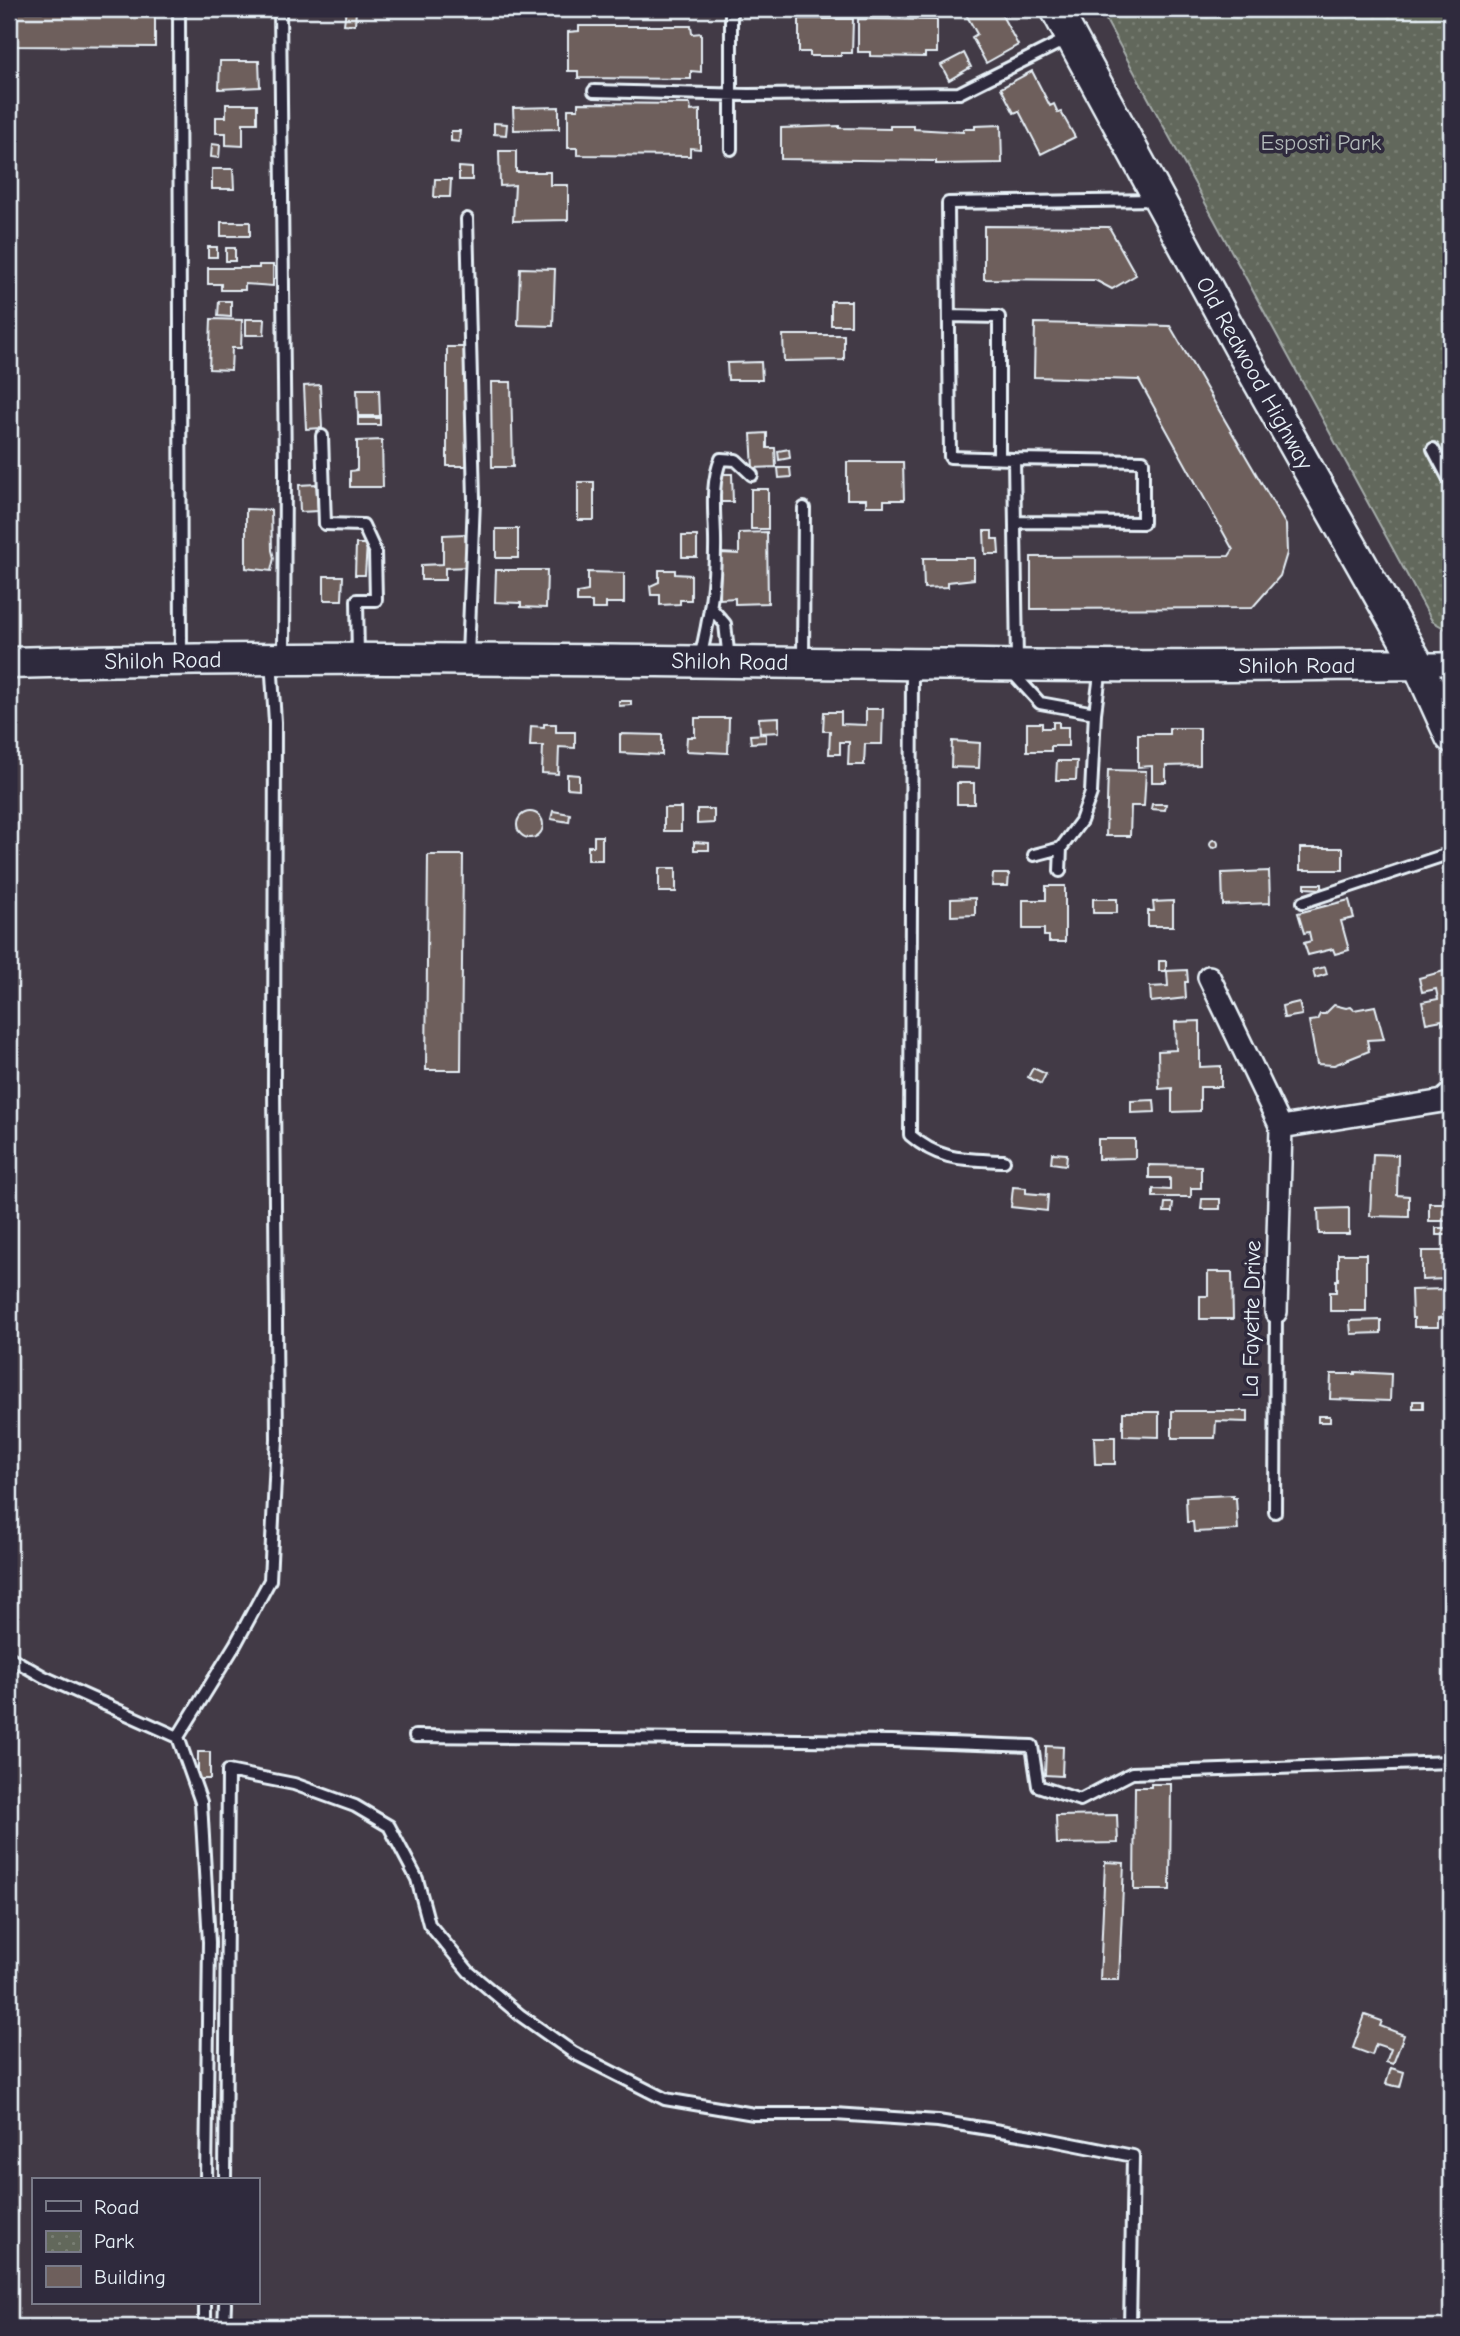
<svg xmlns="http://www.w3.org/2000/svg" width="1460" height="2336" font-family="'Comic Neue',sans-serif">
<defs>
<pattern id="park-dots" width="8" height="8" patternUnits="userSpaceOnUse" patternTransform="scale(1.75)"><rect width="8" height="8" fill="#62685b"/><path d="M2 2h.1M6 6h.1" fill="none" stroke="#787e73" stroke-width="1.8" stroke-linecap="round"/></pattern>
</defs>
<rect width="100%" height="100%" fill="#423a46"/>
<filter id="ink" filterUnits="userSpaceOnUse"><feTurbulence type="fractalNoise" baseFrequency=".0143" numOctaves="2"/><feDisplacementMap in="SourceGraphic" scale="14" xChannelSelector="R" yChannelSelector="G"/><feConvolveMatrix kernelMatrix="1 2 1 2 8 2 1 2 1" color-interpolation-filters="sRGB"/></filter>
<g filter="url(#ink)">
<path fill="url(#park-dots)" stroke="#a5acaa" stroke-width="2" d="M1100,9H1451V632L1432,621Z"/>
<path fill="#6e5f5c" stroke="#e8f1f8" stroke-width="2" d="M346,9L356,10L355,25L344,24Z
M963,9H1001L999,10L1018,45L986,63L972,37L977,34Z
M9,12H155V47L9,46Z
M799,19H853L852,53H841V56H810V52H799Z
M858,19L937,20V53H925V57L870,56V52H858Z
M579,26H691L692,34L701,33V72L691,71V79L578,78V71H568V32L579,31Z
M964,53L971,67L949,80L941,65Z
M220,61H259L260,87L219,89Z
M1032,71L1050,106L1054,104L1058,113L1061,112L1075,137L1041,154L1019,111L1014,113L1001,88Z
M578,103L690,104L691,111L700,110V149L690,148V156L577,155V148H568V109H578Z
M226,104H257V123H243V146L226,145V133H216V117H226Z
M559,107V129L514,130L513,108Z
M494,123L507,124L506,135L494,134Z
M1001,125L1002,163L936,164V161L781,159V128L839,126V128L890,129V126H914V129L963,132V129H975V126Z
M451,131H460L459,142L451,141Z
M212,144L220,145L219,158L211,157Z
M499,151H516V172H550V185H568V220L513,221L515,185L500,186Z
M459,167L472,168V180H459Z
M212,169H233L234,189H212Z
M435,179H451L450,197H434Z
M221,222H250V236H221Z
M984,226L1109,227L1136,275L1112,289L1095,280L984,279Z
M208,247H217V257H208Z
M226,248H235V261H226Z
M259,265H273V286L245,284V290H221V284H208V268H259Z
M520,268L555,269L553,326L518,325Z
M219,301H231V317L218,316Z
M831,301H851V325H831Z
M211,319L242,320L241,348H232L231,370L209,369Z
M246,319H265L264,335H246Z
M1035,323L1170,326L1286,525L1287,553L1280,576L1252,608L1031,609V557L1229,556L1233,550L1139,380L1034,377Z
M783,335H844V360L784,361Z
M447,347H467V466H447Z
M761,362L762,380H728L727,363Z
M491,382H511L513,467H492Z
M320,385L322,428L306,429L304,386Z
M357,389H379L380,416H358Z
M358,418H380V425H358Z
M767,433V448H775L776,467L753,468L751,434Z
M382,440L383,487H350V471L357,470V441Z
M789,449L790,458L779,460L778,451Z
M847,462H903L904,500H884V506H866V499H847Z
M778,468H790L791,477L779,478Z
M720,474H732L733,502H721Z
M578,482H594V520H578Z
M316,484L318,511L300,512L299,485Z
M751,489H768V529H751Z
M246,509L271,510L272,550L274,558L271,571L246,568Z
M496,529H518V558H496Z
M984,531H992V539H998L999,554H985Z
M767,532L768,603L735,604V598L720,599L721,553L739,554V533Z
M465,534L468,567L445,568V580H421V565L443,564V535Z
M682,536H697V557H682Z
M356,544H367L365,575H355Z
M923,558H974V579L948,582V587L924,588Z
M496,570H547L546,608L521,607V603L495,602Z
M659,570H675V574L691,575V600H680V604L660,605V595H651L650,586L659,582Z
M588,572L624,573V603H606V609H592V602H577V593L588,591Z
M324,576H343L342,600H324Z
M619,701H631V705L619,706Z
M866,709H883L882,744H865L864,765H848L849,742H840V754H829L830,731H823L824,712H841V724L866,725Z
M779,717V732L760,733L759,718Z
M695,718H729L728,753L686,751L687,737H695Z
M1053,722H1059V727H1068V746H1051V751H1027V723H1042V728H1053Z
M544,724H556V732H575V748L559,747L558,774L542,773L543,746H530L531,726L544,727Z
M1169,728H1200V765L1166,766V782H1152V766L1138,767V734H1169Z
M620,734L662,735V755L620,753Z
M766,734V742L751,743L750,735Z
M952,741L980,743L979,768L951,767Z
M1057,761H1077L1076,780H1056Z
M1108,770L1146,771L1144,806H1131L1130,836H1106Z
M567,774L579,775V789L567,788Z
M957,783H974V804H957Z
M1152,804H1166L1165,810L1151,809Z
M664,808H681V831H664Z
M697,809H714V823L697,824Z
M553,811L570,814L569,822L551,819Z
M517 825a13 13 0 1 1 26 0a13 13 0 1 1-26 0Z
M594,836H602V860H588V846H594Z
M1210 844a4 4 0 1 1 8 0a4 4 0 1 1-8 0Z
M694,842L709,843V850H694Z
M1300,848H1343V870H1300Z
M428,855H463L461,1070H426Z
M659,868H676V892H659Z
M1269,871L1270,903L1223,905L1222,873Z
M993,874H1009L1008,886H992Z
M1305,884H1322V889L1305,888Z
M1046,886H1065V942H1049V936H1044V929H1023V900H1046Z
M975,898V915L951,916V899Z
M1093,899H1117V913H1093Z
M1349,900L1354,918L1341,921L1349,950L1335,954L1333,949L1308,955L1304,943L1311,941L1309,932L1304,933L1298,913Z
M1173,901V926H1148V911H1154L1153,902Z
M1159,961H1166V971H1159Z
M1325,967L1327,974L1315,978L1313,970Z
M1451,969V1022L1442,1024V1020L1426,1023L1422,1002L1438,999L1436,989L1422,992L1419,978Z
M1187,970L1188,982H1185L1186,998L1151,1002L1150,987L1168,986L1167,971Z
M1299,1002L1302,1015L1284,1018L1282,1006Z
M1334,1005L1346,1008L1351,1007L1354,1010L1375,1006L1384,1039L1367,1040L1369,1051L1334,1065L1317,1064L1309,1021L1317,1020L1320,1014H1325Z
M1200,1021V1067L1221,1066V1087H1200V1111L1172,1112V1088L1159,1089L1158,1051L1176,1050L1175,1022Z
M1033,1068L1046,1074L1041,1084L1028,1077Z
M1154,1100L1155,1112L1131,1113V1101Z
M1098,1139H1135V1158L1098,1159Z
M1052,1153L1067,1154L1066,1165L1051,1163Z
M1373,1154L1398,1155L1397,1195L1409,1196V1217L1370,1216Z
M1149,1165L1201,1166V1188H1191V1197H1153V1189L1170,1190V1178H1149Z
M1013,1187L1026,1188V1193L1048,1195L1047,1211L1011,1207Z
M1202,1199H1220V1209H1201Z
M1165,1203H1173L1172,1212H1164Z
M1429,1203H1451V1221H1429Z
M1349,1208V1234H1319L1318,1209Z
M1436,1228H1447V1235H1436Z
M1422,1251H1446V1279L1422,1280Z
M1338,1254H1366V1311H1330V1292H1336V1280H1338Z
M1208,1272H1232L1233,1319H1200V1296H1208Z
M1448,1289L1449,1317L1438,1318V1327H1414V1318H1412L1411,1290Z
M1381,1320V1333L1351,1334L1350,1321Z
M1355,1372L1391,1374L1390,1401L1330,1399L1331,1374H1355Z
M1413,1401H1423V1408H1413Z
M1172,1411H1248V1422L1216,1421L1215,1438H1172Z
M1123,1412H1159V1437L1123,1436Z
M1318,1416H1330V1422H1318Z
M1094,1437H1115V1464H1095Z
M1233,1495V1498H1236L1238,1530L1194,1532L1193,1522H1187L1186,1497Z
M1046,1746L1063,1747L1062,1776L1045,1775Z
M198,1752H210V1779H198Z
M1151,1784H1171L1170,1890H1134L1135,1787H1151Z
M1117,1815L1118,1843L1057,1844L1056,1816Z
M1105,1862L1124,1863L1119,1980H1100Z
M1365,2015L1382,2021L1380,2026L1404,2035L1393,2064L1386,2062L1391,2049L1376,2044L1372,2055L1353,2048Z
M1391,2068L1404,2072L1400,2087L1386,2084Z"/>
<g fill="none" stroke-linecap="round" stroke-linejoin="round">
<g stroke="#e8f1f8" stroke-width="16">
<path id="lane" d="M179,9L181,658
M280,9L285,471L284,657
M731,9V149
M594,91L748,95L959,93L1069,38
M467,219L474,499L468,657
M949,316L999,317V458
M322,436L325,524L363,525L375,551L376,600H357L358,656
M1433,449L1451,483
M1014,459L1143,461V523L1015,522
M712,609L725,624L729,660
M700,658C709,621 715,588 715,550C716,520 709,488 721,459L736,460L752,475
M803,660L804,508
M1017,662L1014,459L950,457L948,203L1156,200
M912,667L910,1135C941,1162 965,1159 1004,1161
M1010,670L1040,703L1095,713L1091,793L1081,821L1061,848L1060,871
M1095,713L1101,667
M1034,855L1061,848
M1303,902L1451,853
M1275,1512L1276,1312
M9,1657L44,1677L178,1737L201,1802L209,1942L206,2180
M415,1736L892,1741L1032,1746L1038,1786L1080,1800L1132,1773L1451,1762
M178,1737L235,1645L270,1580L277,1439L274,1087L275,722L271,659
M225,2180L228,1771L294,1784L355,1806L389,1826L417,1879L429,1924L469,1972L520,2015L574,2053L665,2099L754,2114H835L938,2121L1032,2136L1133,2156L1130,2327
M205,2327V2303
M224,2327L225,2303"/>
</g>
<g stroke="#e8f1f8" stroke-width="26">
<path id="street" d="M1418,664H1451
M1209,977L1281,1127L1276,1312
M1281,1127L1443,1101L1451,1094"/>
</g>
<g stroke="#e8f1f8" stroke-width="35">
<path id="secondary" d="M1056,9L1242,352L1418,664L1451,737
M9,663C372,653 736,664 1099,666C1206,667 1312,665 1418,664"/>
</g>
<use href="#lane" stroke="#2f2a3d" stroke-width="10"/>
<use href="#street" stroke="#2f2a3d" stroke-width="21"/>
<use href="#secondary" stroke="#2f2a3d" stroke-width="30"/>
</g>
</g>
<g text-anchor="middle" stroke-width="7" stroke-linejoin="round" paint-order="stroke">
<g font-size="23" fill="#b2bab9" stroke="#2f2a3d">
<text x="1321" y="150">Esposti Park</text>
</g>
<g font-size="23" fill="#e8f1f8" stroke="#2f2a3d">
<text transform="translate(1255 373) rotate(61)" y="8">Old Redwood Highway</text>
<text transform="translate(163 660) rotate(-1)" y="8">Shiloh Road</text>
<text transform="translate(730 661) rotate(1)" y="8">Shiloh Road</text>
<text x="1297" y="673">Shiloh Road</text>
<text transform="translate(1251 1319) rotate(-89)" y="8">La Fayette Drive</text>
</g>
</g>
<rect width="1460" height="2336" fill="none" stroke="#2f2a3d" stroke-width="35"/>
<rect x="18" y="18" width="1425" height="2301" fill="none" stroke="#e8f1f8" stroke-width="2.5" filter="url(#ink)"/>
<rect x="32" y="2178" width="228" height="126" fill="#2f2a3d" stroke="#797a88" stroke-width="2"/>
<rect x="46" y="2201" width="35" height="10" fill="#2f2a3d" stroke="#797a88" stroke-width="2"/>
<text x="94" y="2214" font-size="21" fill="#e8f1f8">Road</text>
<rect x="46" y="2231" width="35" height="21" fill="url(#park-dots)" stroke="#797a88" stroke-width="2"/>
<text x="94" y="2248" font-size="21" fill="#e8f1f8">Park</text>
<rect x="46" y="2266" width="35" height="21" fill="#6e5f5c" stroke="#797a88" stroke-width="2"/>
<text x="94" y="2284" font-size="21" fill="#e8f1f8">Building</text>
</svg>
